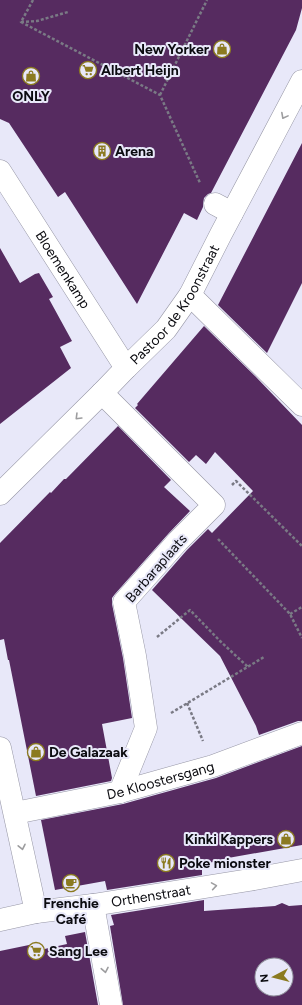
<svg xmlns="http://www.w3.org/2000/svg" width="302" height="1005" font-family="Figtree,sans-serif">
<rect width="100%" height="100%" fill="#e8e8f9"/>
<path fill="#562b60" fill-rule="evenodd" d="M0,0H302V8L296,30L211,193L208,194L204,198L203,204V207L197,220L184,213L137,304L65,192L58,197L9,123L0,119Z
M302,143V283L267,353L218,305Z
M0,248L20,283L35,274L39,273L53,297L49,299L72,341L60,347L71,368L0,424Z
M204,326L256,377L302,425V721H298L259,735L256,726L220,656L152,590L187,550L208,529L212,533L253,491L215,452L206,464L196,455L189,462L135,408L138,405L137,404Z
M118,426L171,480L164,487L190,511L169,533L115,594L112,598V604L123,658L132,718L102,724L112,778L111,781L36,796L9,660H8L4,639L0,640V543L50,492L51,493L64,479H66Z
M302,746V845L228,858L202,865V875L107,890L105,881L55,890L41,820L123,804L216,778Z
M204,900V911L275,906L282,903L289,906L302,905V1005H123L110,926L114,925L111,915ZM262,965H286V989H262Z
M85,932L98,1005H0V951L29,945L31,952L67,944L65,936Z"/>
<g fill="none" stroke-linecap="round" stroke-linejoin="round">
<g stroke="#9797a6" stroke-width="23">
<g id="minor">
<path id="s1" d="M0,171L126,368"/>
<path d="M215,204L232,213"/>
<path d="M190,295L302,405"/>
<path d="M102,393L214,505L178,541L124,602L135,656L146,728L120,792"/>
<path id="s2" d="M0,494L102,393L126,368L166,329L190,295L221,234L302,81"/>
<path d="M0,748L36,912"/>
<path id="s3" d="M15,813L120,792L213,766L302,733"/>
<path d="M93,905L111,1005"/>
<path id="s4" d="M0,920L36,912L93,905L249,880L302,870"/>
</g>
</g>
<path stroke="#7a7a85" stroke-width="2.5" stroke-dasharray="3 2" stroke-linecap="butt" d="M33,0L21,22L160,95L200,183
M21,22L37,21L68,12
M160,95L207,0
M232,485L236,481L302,546
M218,539L290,614L302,638
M290,614L302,607
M157,637L190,610L220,641L248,667
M187,703L203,741
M171,713L264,657"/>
<use href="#minor" stroke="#fff" stroke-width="22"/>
</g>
<defs><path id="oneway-chevron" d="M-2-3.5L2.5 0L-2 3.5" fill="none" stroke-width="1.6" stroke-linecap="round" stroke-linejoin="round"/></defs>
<g stroke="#9d9d9f">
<use href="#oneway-chevron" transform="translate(284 116) rotate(118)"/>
<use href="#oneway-chevron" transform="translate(78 417) rotate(135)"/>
<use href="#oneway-chevron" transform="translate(22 847) rotate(78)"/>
<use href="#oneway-chevron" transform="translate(214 886) rotate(-9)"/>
<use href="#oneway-chevron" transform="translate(105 970) rotate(79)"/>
</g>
<defs>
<g id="shop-ring" transform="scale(0.9)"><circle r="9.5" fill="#e8e8f9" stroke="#8b7a20" stroke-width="1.5"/><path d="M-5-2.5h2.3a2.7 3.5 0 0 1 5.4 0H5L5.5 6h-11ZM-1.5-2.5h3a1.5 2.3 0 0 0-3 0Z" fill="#8b7a20"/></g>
<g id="supermarket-ring" transform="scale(0.9)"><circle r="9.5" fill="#e8e8f9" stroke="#8b7a20" stroke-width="1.5"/><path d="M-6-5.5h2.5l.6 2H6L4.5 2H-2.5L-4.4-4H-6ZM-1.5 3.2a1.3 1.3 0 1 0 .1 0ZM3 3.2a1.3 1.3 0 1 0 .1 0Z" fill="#8b7a20"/></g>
<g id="building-ring" transform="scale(0.9)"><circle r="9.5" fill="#e8e8f9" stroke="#8b7a20" stroke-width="1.5"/><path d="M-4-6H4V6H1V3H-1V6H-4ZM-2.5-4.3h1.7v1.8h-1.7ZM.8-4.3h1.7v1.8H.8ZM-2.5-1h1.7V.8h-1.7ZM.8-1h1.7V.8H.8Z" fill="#8b7a20"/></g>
<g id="restaurant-ring" transform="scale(0.9)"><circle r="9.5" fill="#e8e8f9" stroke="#8b7a20" stroke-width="1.5"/><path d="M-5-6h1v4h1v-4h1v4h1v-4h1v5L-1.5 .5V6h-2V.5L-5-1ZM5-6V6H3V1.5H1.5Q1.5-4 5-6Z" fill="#8b7a20"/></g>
<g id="cafe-ring" transform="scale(0.9)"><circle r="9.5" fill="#e8e8f9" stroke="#8b7a20" stroke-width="1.5"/><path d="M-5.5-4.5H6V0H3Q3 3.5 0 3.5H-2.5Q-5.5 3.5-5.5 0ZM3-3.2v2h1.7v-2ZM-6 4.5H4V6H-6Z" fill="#8b7a20"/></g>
</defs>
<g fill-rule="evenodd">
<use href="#shop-ring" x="222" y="49"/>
<use href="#supermarket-ring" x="88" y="70"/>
<use href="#shop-ring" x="31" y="76"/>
<use href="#building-ring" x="102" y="151"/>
<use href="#shop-ring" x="36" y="752"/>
<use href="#shop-ring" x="286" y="839"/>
<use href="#restaurant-ring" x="166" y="863"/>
<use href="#cafe-ring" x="71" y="883"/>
<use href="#supermarket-ring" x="36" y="951"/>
</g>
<g text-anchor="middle" stroke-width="4" stroke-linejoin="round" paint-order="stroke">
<g font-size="14" font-weight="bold" fill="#0b0b10" stroke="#e8e8f9" text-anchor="start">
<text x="209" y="54" text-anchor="end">New Yorker</text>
<text x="101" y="75">Albert Heijn</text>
<text x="31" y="101" text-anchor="middle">ONLY</text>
<text x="115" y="156">Arena</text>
<text x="49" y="757">De Galazaak</text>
<text x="273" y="844" text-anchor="end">Kinki Kappers</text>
<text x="179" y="868">Poke mionster</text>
<text x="71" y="908" text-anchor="middle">Frenchie<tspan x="71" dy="16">Café</tspan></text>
<text x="49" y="956">Sang Lee</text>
</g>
<g font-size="14" fill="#0b0b10" stroke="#e8e8f9">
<text dy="5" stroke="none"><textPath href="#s1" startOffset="117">Bloemenkamp</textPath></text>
<text dy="5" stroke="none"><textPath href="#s2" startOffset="259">Pastoor de Kroonstraat</textPath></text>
<text transform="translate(156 568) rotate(-49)" y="5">Barbaraplaats</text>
<text dy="5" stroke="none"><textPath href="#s3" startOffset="149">De Kloostersgang</textPath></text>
<text dy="5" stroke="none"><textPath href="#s4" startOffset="153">Orthenstraat</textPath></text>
</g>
</g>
<g transform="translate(274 977) rotate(263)"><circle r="19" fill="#e8e8f9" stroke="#90909c"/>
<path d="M0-3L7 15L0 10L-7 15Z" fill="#8b7a20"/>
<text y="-6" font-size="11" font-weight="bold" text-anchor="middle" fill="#0b0b10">N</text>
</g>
</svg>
